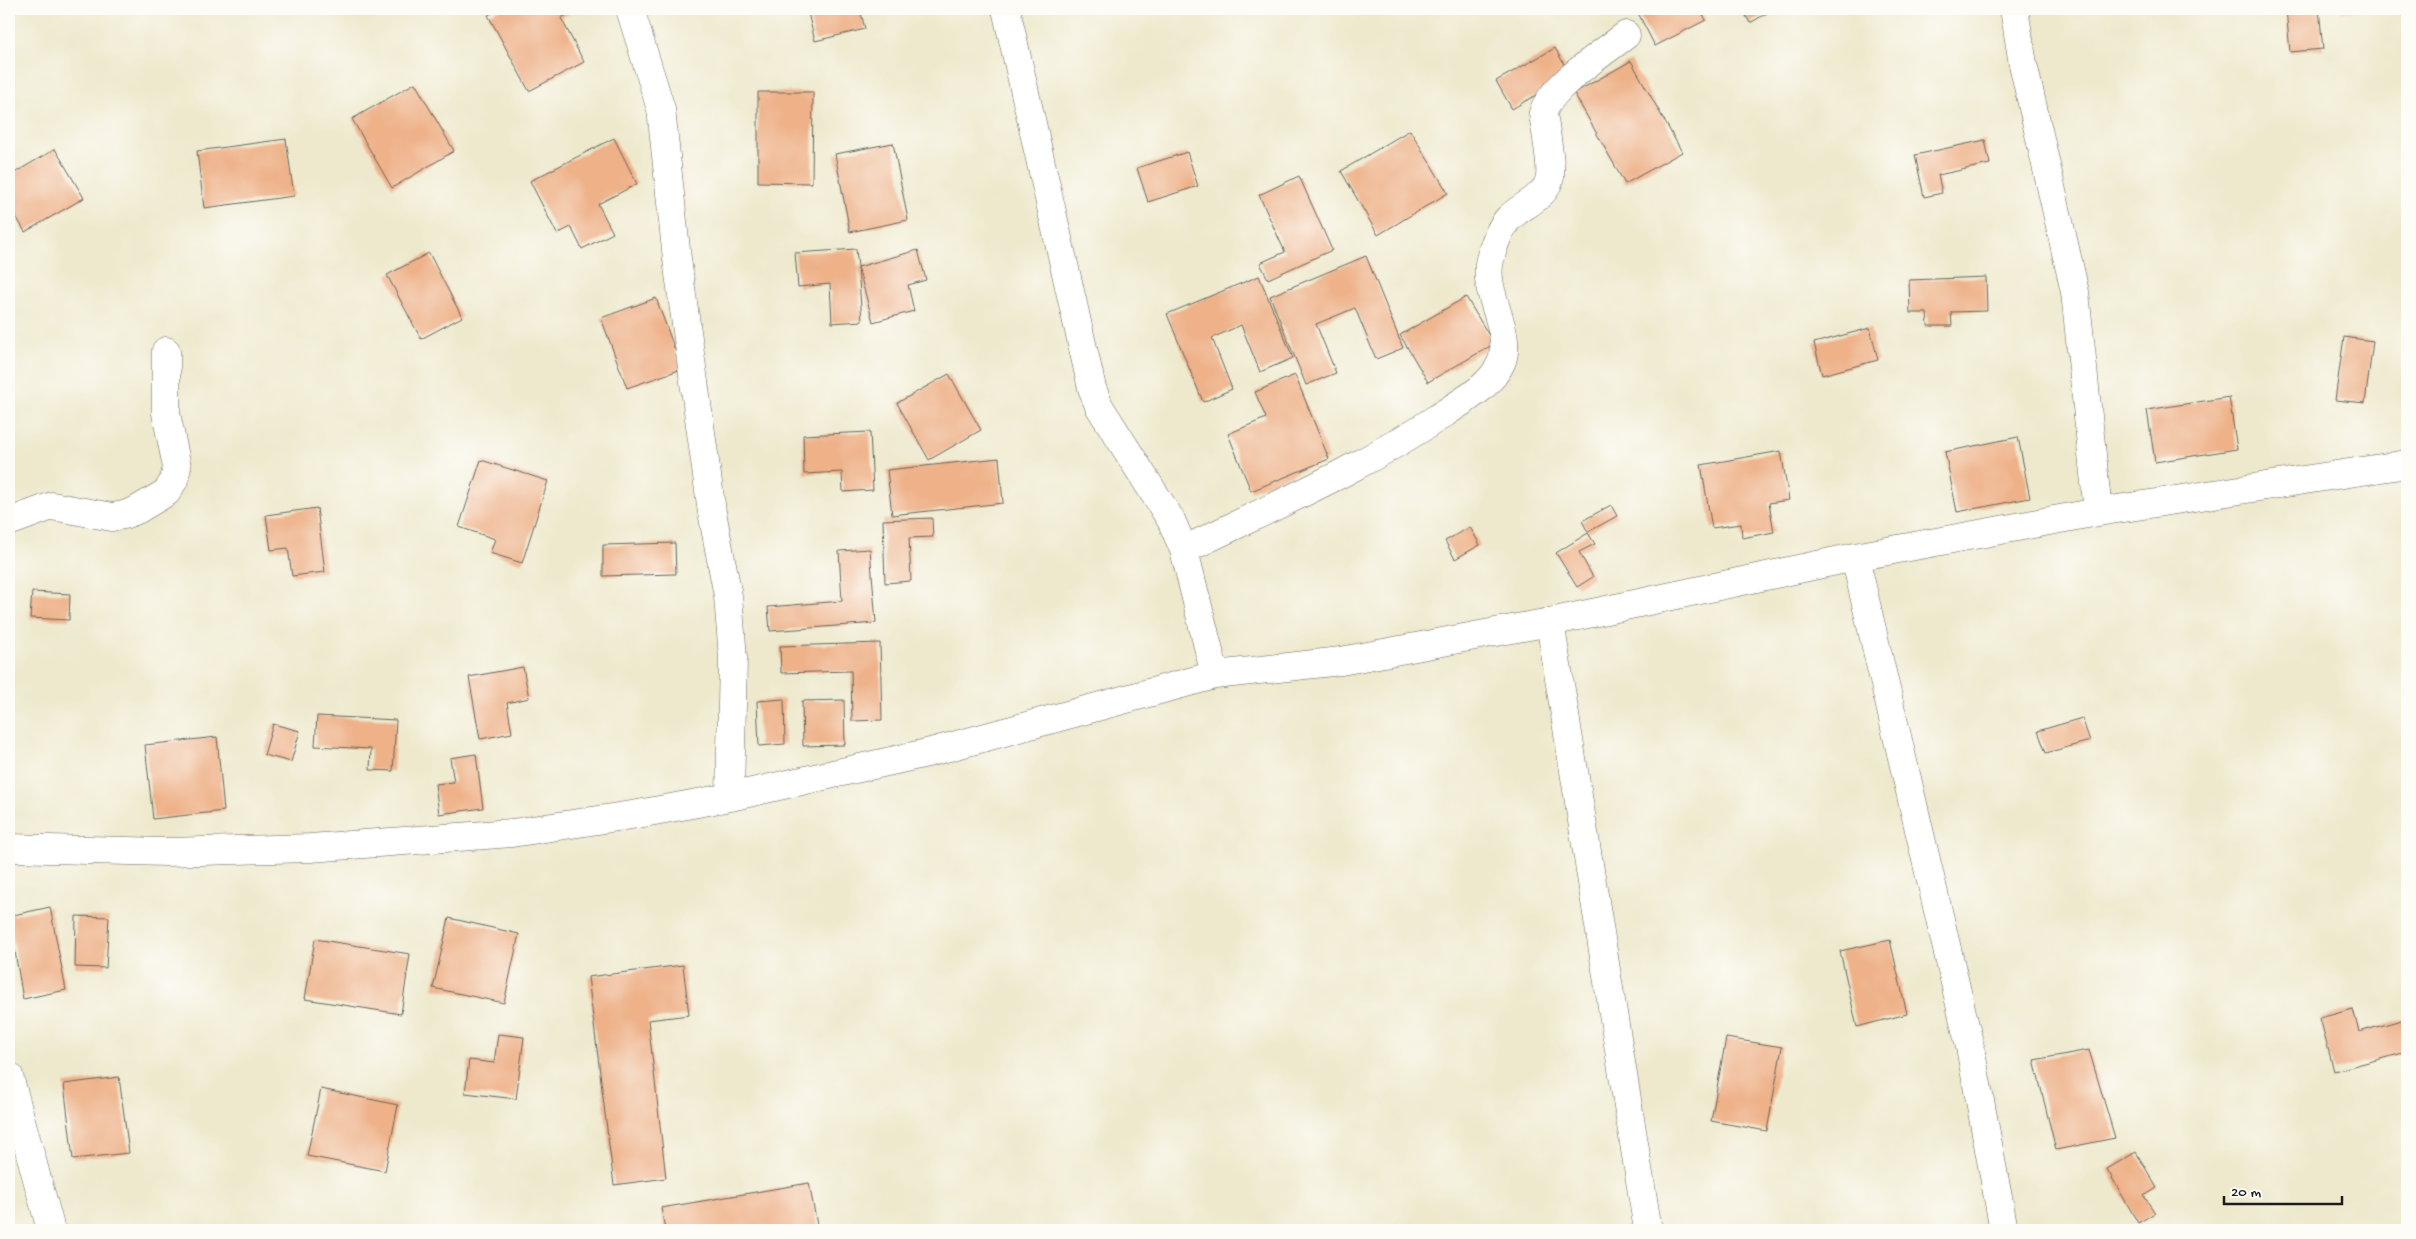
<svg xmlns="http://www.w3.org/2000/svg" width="2416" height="1239" font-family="'Gochi Hand',sans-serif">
<rect width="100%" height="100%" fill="#fdfcf7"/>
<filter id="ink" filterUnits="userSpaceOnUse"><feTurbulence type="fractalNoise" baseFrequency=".02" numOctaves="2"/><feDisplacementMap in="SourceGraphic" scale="10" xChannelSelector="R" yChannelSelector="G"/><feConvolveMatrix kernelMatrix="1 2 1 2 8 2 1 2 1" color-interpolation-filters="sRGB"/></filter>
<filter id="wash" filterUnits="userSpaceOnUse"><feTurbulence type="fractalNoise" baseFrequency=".0096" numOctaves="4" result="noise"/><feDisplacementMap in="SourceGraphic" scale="20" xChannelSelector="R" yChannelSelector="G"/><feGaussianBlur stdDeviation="1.12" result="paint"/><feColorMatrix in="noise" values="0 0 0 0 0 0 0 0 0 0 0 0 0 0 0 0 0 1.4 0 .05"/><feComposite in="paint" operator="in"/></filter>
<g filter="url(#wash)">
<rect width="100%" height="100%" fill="#eee9cd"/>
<g id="blocks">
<path fill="#eeb188" d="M500,9H578L561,18L584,62L529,91L488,15Z
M807,9H860L865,29L815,41Z
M1636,9H1700L1706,20L1655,46Z
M1742,9H1774L1750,23Z
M2286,9H2319L2323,49L2290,52Z
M2341,9H2354V10L2342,12Z
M1555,48L1570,75L1512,109L1496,81Z
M1631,61L1682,152L1625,184L1574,93Z
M415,83L454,151L392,188L352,119Z
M758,92H813L812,183L758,182Z
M1410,130L1448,193L1378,235L1341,171Z
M614,138L637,184L598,204L613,233L582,249L571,227L557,234L530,181Z
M286,139L294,196L204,208L197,151Z
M1985,140L1990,164L1938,175L1942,193L1924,197L1915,155Z
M893,143L908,220L850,232L835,154Z
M55,149L84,198L25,232L9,204V176Z
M1187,152L1198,186L1148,202L1137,168Z
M1299,176L1332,250L1268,279L1260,263L1285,252L1259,195Z
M856,249L858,267L918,250L926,280L908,285L914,311L873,322L858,267L862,321L832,323L830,284L798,287L795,253Z
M429,253L462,317L421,339L387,275Z
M1366,256L1403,348L1376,359L1355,308L1316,324L1336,373L1306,385L1270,296Z
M1259,276L1293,358L1260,372L1241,325L1212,338L1232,389L1203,402L1167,314Z
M1986,277L1987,311L1951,312L1952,326H1928L1927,313H1910L1909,280Z
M1466,297L1494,344L1428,382L1400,335Z
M656,298L682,369L627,388L601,318Z
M1870,328L1878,360L1822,375L1814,343Z
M2344,337L2373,341L2365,403L2335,400Z
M949,374L981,430L929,460L897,403Z
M1295,375L1329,459L1251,491L1228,434L1266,418L1255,392Z
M2229,397L2237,449L2155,462L2147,410Z
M870,432L873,490L843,492L842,472L804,474L803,435Z
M2018,437L2030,498L1957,512L1945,452Z
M1781,451L1789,500L1769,503L1774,532L1742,538L1741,524L1712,528L1701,465Z
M999,458L1003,503L892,515L887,470Z
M481,460L548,481L522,563L490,553L495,539L459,527Z
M1611,505L1617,516L1588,532L1582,521Z
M317,508L325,572L292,576L288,548L271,550L266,515Z
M932,518L933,537L909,538L911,581L885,583L883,520Z
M1470,527L1480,545L1455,559L1445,541Z
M1588,533L1595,544L1579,552L1593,577L1577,587L1556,553Z
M675,543L676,574L603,576V545Z
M870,549L876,623L770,631L768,607L842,601L839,551Z
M32,592L70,594L69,620L30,618Z
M880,643L882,720L852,721L851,671L781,673L780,646Z
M523,667L529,698L507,703L512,733L480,739L469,677Z
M784,699L785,744L759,746L757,701Z
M844,700L845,745L803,746L802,701Z
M317,716L396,720L393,771L370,770L371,749L315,746Z
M2082,718L2090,741L2046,753L2038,731Z
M273,724L300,731L291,762L264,755Z
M217,737L224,811L153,819L145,745Z
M476,754L483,808L439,814L435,784L454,782L450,758Z
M50,907L66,990L23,999L9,916Z
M76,916L109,917L106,968L75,967Z
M449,918L519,934L504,1003L433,988Z
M315,939L410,954L401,1014L305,999Z
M1890,940L1907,1014L1857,1027L1840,951Z
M683,965L689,1015L648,1020L666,1178L614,1185L588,977Z
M2353,1009L2359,1032L2405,1019L2407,1052L2334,1071L2320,1018Z
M498,1034L524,1037L516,1099L465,1093L469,1060L494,1063Z
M1726,1038L1782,1047L1767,1131L1711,1121Z
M2089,1050L2115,1138L2056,1150L2034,1060Z
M119,1077L129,1153L73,1159L64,1084Z
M321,1089L398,1105L385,1171L307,1156Z
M2136,1152L2157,1188L2144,1196L2155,1213L2138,1223L2107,1169Z
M809,1183L818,1230H665L661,1208Z"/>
</g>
</g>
<g filter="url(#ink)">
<use href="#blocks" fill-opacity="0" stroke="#66645a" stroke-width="1"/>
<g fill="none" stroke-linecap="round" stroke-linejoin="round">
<g stroke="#66645a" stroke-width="29">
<path id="minor" d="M630,9L661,109L677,259L712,512L728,596L733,658L730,797
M1006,9L1092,388L1099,406L1171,520L1184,550L1215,675
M2014,9L2023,64L2075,292L2098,512
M9,522L52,506L112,517L124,515L137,510L167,492L174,480L177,467L166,413V351
M1184,550C1272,507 1363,468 1445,413C1465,399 1490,387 1501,363C1515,332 1479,290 1491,256C1494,245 1500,228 1508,219C1521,205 1546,199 1550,177C1552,162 1545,129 1543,113C1550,87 1603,53 1626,35
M1855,557L1970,1047L2004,1230
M1550,622L1648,1230
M9,848L167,852L310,848L512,833L638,814L730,797L927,753L1215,675L1341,661L1550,622L1855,557L2098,512L2407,464
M9,1076L51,1230"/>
</g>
<use href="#minor" stroke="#fff" stroke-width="28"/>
</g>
</g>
<rect width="2416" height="1239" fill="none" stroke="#fdfcf7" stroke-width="30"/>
<path d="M2224 1196v8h118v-8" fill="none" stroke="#1c1c1c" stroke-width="2.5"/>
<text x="2231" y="1196" font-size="15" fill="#1c1c1c" stroke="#fdfcf7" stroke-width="4" paint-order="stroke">20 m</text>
</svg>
